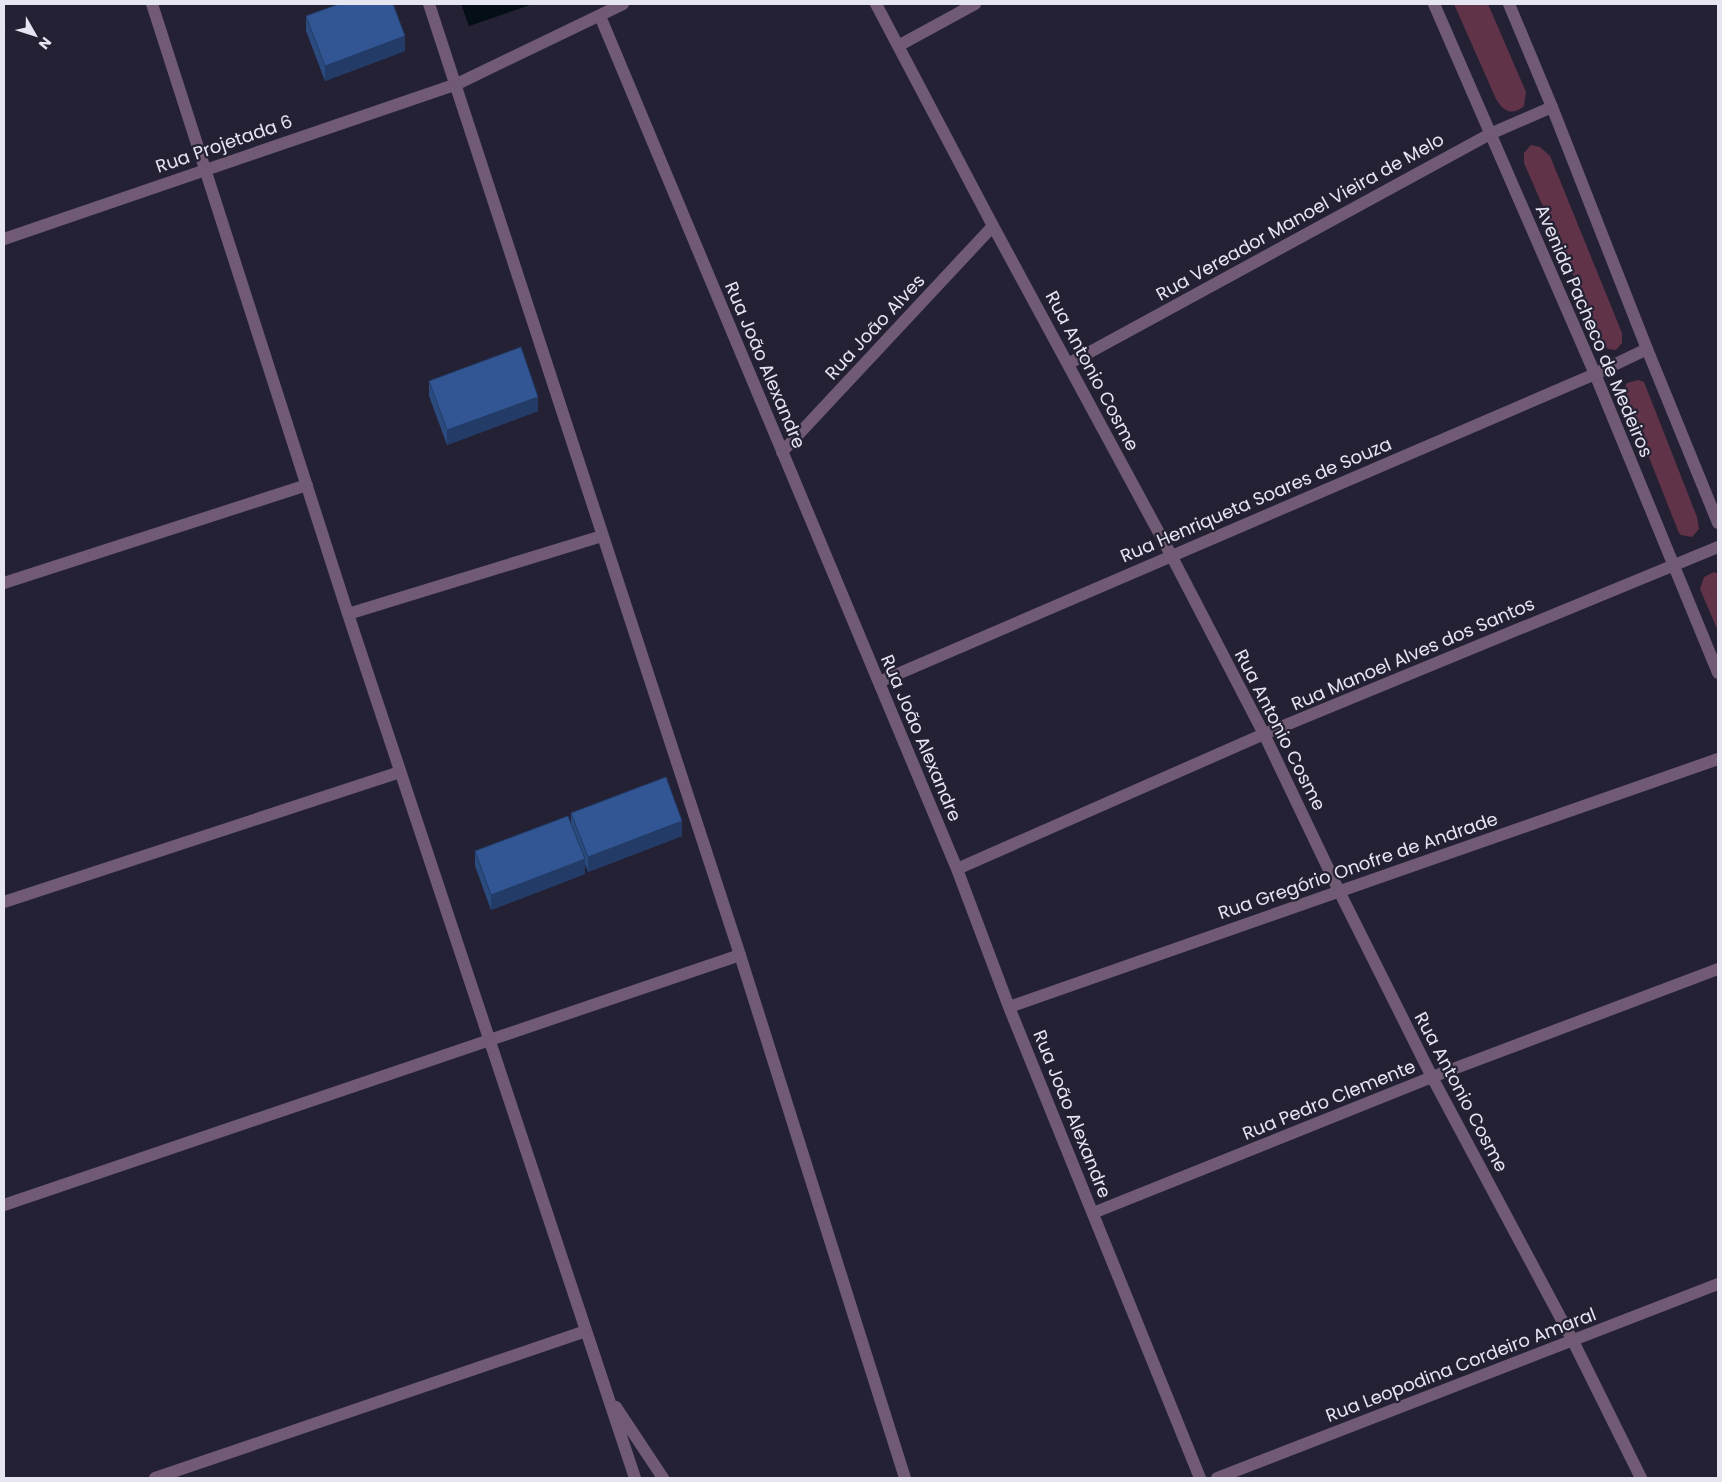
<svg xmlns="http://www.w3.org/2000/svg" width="1722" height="1482" font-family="Poppins,sans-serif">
<rect width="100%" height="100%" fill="#242134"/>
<path fill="#613348" d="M1454,4H1488L1526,92L1524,106C1512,116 1504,112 1496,99Z
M1531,145L1540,147L1550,156L1622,333V343L1616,350L1608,349L1603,344L1524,163V153Z
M1638,380L1644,382L1697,517L1699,529L1692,537L1681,535L1679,533L1623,392L1627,383Z
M1714,572L1718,574V631L1700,589L1704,577Z"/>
<path fill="#040f15" d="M461,4H533L469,26Z"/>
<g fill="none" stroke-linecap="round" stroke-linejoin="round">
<path stroke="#705a74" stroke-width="12" d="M152,4L348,614L635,1478
M876,4L993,226L1171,555L1264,734L1339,891L1432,1077L1573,1341L1641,1478
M600,16L957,869L1009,1007L1200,1478
M898,46L975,4
M4,239L457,84L623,4
M1068,364L1490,134L1552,107
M782,452L993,226
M4,583L307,485
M348,614L602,536
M879,682L1595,374L1647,349
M957,869L1264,734L1718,547
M4,902L400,772
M1009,1007L1718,759
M4,1205L740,955
M1093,1213L1432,1077L1718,969
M616,1407L663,1478
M155,1478L586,1331
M1217,1478L1718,1284"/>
<path stroke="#705a74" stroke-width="12" d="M429,4L740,955L905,1478
M1434,4L1595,374L1718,673
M1509,4L1552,107L1647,349L1718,523"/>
</g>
<path fill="#2b4a7e" d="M306,16L405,51L325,81L306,31Z
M429,381L538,411L447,445L429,396Z
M571,813L682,836L588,872L585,864V874L491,910L475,866V851L571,824Z"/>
<path fill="#233c67" d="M405,36V51L325,81V66Z
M538,397V411L447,445V430Z
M682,821V836L588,872V857Z
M585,859V874L491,910V895Z"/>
<path fill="#325693" stroke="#233c67" d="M339,4H393L405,36L325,66L306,16Z
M521,347L538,397L447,430L429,381Z
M666,777L682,821L588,857L571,813Z
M568,816L585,859L491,895L475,851Z"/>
<g text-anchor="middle" stroke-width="4.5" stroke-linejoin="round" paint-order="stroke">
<g font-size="18" fill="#e6e5f2" stroke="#242134">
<text transform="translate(224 144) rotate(-19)" y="6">Rua Projetada 6</text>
<text transform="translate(1300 217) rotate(-29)" y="6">Rua Vereador Manoel Vieira de Melo</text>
<text transform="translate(875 327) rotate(-47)" y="6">Rua João Alves</text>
<text transform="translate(1594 331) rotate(67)" y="6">Avenida Pacheco de Medeiros</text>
<text transform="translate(765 365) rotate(67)" y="6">Rua João Alexandre</text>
<text transform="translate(1092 371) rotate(62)" y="6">Rua Antonio Cosme</text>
<text transform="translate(1256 500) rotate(-23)" y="6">Rua Henriqueta Soares de Souza</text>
<text transform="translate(1413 654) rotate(-23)" y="6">Rua Manoel Alves dos Santos</text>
<text transform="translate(1280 730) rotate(63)" y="6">Rua Antonio Cosme</text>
<text transform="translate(921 738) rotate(67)" y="6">Rua João Alexandre</text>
<text transform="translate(1358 866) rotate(-19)" y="6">Rua Gregório Onofre de Andrade</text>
<text transform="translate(1461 1092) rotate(62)" y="6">Rua Antonio Cosme</text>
<text transform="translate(1329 1100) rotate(-22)" y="6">Rua Pedro Clemente</text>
<text transform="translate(1072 1114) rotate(68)" y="6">Rua João Alexandre</text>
<text transform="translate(1461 1365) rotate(-21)" y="6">Rua Leopodina Cordeiro Amaral</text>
</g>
</g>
<rect width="1722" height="1482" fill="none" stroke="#e6e5f2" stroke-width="10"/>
<g transform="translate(35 35) rotate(129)" stroke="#242134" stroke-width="4" paint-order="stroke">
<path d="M0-4L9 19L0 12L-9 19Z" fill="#e6e5f2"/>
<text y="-8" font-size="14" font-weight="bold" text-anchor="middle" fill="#e6e5f2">N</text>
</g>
</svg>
